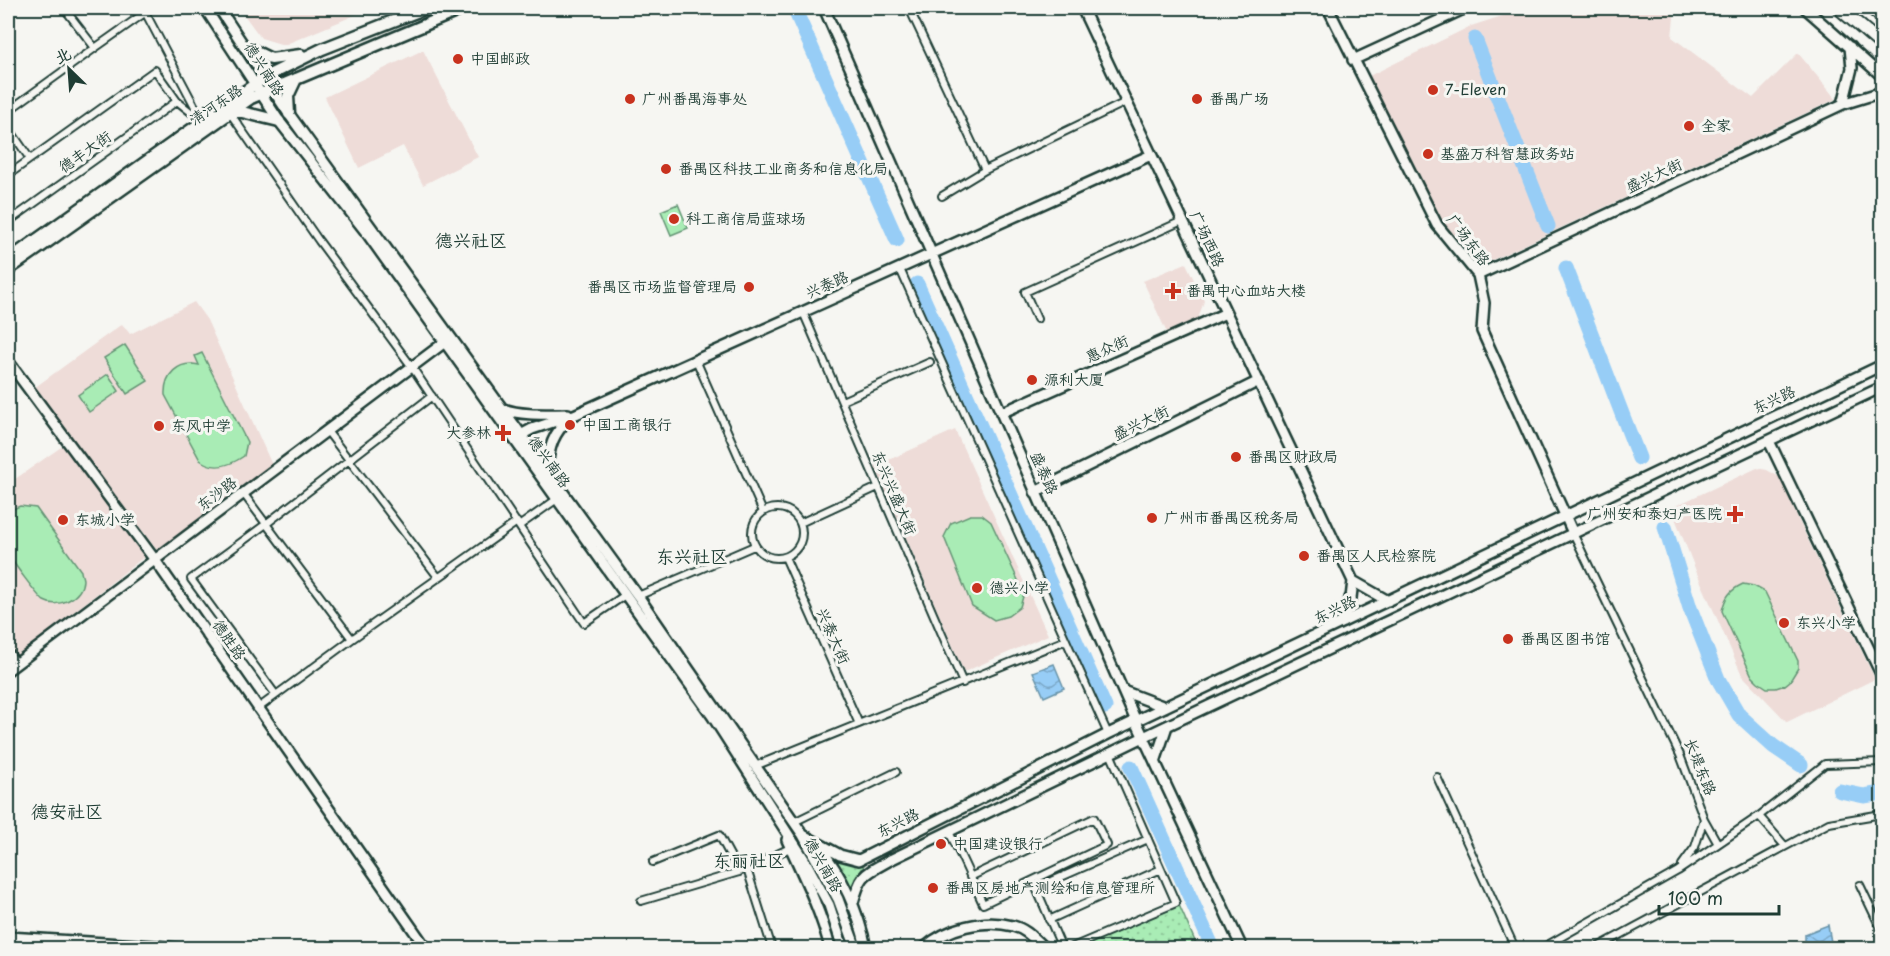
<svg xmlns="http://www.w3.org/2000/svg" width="1890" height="956" font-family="'Playpen Sans','LXGW WenKai TC',sans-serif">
<defs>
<pattern id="grass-dots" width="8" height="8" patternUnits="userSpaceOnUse" patternTransform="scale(1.5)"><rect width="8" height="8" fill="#a9ecb5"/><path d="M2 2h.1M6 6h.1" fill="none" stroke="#91cb9c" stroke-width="1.8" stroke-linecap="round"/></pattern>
<pattern id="water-waves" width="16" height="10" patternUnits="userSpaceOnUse" patternTransform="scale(1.5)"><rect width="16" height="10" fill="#97cdf6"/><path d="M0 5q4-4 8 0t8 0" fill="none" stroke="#7ba8c8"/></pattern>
</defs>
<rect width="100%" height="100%" fill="#f6f6f2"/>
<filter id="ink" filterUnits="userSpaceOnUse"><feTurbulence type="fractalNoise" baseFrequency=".0167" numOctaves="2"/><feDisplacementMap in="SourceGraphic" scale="12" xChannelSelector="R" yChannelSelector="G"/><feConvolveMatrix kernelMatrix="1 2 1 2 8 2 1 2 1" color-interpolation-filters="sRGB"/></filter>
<g filter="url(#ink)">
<path fill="#eedcd8" d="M239,8H372L284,45L261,38Z
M1527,8H1675L1672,37L1753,98L1798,53L1836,99L1475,268L1439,218L1417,181L1369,76L1471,26Z
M423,50L478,157L423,185L403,146L359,168L325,97Z
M1186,263L1204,301L1198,319L1167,333L1143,281Z
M194,302L207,320L272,465L157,550L34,388L122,324L130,334Z
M955,430L1048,635L964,672L875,466Z
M64,445L144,557L16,657L8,645V484Z
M1757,468L1767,470L1781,478L1799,521L1875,679L1787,722L1742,675L1696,571L1671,508Z"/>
<path fill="url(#grass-dots)" stroke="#649474" stroke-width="1.5" d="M828,854L864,865L849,892Z
M1179,905L1198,948H1072Z"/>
<path fill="#a9ecb5" stroke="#649474" stroke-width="1.5" d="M678,204L688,228L671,235L661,211Z
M125,345L148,381L127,394L104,358Z
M202,353L247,442L244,456C231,465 214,471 200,460L165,395C164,375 178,360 199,365L195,356Z
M108,374L119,391L89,412L78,395Z
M20,506L36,508L81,571C81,574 83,577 83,580C82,598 58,609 44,601C40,599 9,558 8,553C5,545 7,521 8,511Z
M970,515H982L991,522L1024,593L1020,607L1008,616L994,620L972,606L944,537L951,523Z
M1743,584L1754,586L1765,592L1798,661V668L1790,681L1785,685L1776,688H1767L1758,682L1752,676L1722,611C1725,597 1730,590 1743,584Z"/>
<path fill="url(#water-waves)" stroke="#6793a8" stroke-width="1.5" d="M1054,664L1064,688L1044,697L1033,672Z
M1828,925L1831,942L1835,948H1805V934Z"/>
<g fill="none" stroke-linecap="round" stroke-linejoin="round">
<path stroke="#97cdf6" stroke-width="15" d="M794,8L897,240
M1475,39L1548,226
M1566,268L1639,458
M917,284L1105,707
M1665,527L1690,608L1718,679L1739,715L1773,746L1801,765
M1131,767L1213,948
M1840,791L1864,796L1882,793"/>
<g stroke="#1f3d34" stroke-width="10">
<path id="street" d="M143,8L201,118
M909,8L985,170L1126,102
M95,48L146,12
M8,111L95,48L64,8
M230,113L319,241L412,367L584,623L625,595
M8,127L30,159
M8,175L155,70L177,101L202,121
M942,196L985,170
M8,222L177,101
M900,269L1108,734
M803,312L963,683
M1037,319L1025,292L1182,221
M696,360L763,512
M842,401L930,362
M327,431L438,577
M243,493L352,639
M752 533a25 25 0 1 1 50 0a25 25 0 1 1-50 0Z
M800,523L878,487
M519,526L557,499
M1573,533L1680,755L1704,819L1718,844
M785,557L859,724
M638,596L754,546
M8,651L17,663
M276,695L191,579L266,524L432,396
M257,709L352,639L517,522
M755,766L1066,640
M1437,777L1515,948
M1759,816L1785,846
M794,822L896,772
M949,832C961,855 972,880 983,904L1107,845L1094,818L970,877
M653,862L719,835L739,872
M1682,865L1695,847L1704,819
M747,869L772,948
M1860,885L1882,931
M641,901L739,872L790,848
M1049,920L1161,869
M1062,948L1036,888L1148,839
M1070,948L1176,903L1110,753
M1542,948L1678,871L1759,816L1825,764L1882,762
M1596,948L1829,823L1882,814"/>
</g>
<g stroke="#1f3d34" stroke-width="14">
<path id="secondary" d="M205,8L279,121L366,232L713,717L804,859L829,905L843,948
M219,8L289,114L638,596L803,835L838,899L856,948
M824,8L1136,721L1242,948
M1082,8L1353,581L1351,598H1350L1343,622
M1328,8L1437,225L1478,275L1484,303L1482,331L1573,533
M1480,8H1487
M1805,8L1882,76
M1353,60L1466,8
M1843,104L1852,68L1850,47
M1478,275L1843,104L1882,92
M8,361L155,560L426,948
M503,409C524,416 546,414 568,414
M1001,413L1226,313
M519,436L532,429L574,415L1151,155
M1769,441L1882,676
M547,469C549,447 553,433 570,418
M1035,492L1259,381
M1353,581L1388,601
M8,670L445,342
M1123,691L1165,707
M1155,762L1167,726
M803,835L840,855L859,860L1108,734L1882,365
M787,840C803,875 821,911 830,948
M818,846C842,874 859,913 866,948
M852,906C861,873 863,875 892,859L1156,731L1882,387
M8,937L155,946L175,948
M924,948C946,928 984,918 1013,926C1026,929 1035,940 1044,948"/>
</g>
<g stroke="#1f3d34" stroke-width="15">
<path id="primary" d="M244,46L271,59L301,55
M230,112H242L279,121
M289,114L288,96L296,79
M8,260L265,77L322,49L426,8
M8,270L251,98L465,8"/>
</g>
<g stroke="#1f3d34" stroke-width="16">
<path id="highway" d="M1839,8L1882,45
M1872,8L1882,17"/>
</g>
<use href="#street" stroke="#f6f6f2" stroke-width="6"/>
<use href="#secondary" stroke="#f6f6f2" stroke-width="9"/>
<use href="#primary" stroke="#f6f6f2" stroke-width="10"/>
<use href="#highway" stroke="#f6f6f2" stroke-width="12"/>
</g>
</g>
<g fill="#c8321e" stroke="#f6f6f2" stroke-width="2">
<circle cx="458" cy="59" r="6"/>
<circle cx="1433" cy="90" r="6"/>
<circle cx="630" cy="99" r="6"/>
<circle cx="1197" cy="99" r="6"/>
<circle cx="1689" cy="126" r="6"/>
<circle cx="1428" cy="154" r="6"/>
<circle cx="666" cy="169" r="6"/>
<circle cx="674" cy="219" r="6"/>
<circle cx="749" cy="287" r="6"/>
<path d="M1170 282h6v6h6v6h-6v6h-6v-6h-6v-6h6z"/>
<circle cx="1032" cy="380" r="6"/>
<circle cx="570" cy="425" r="6"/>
<circle cx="159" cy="426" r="6"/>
<path d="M500 424h6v6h6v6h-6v6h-6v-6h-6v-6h6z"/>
<circle cx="1236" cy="457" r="6"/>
<path d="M1732 505h6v6h6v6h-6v6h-6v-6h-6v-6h6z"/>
<circle cx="1152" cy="518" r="6"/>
<circle cx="63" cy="520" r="6"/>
<circle cx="1304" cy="556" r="6"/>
<circle cx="977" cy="588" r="6"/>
<circle cx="1784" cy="623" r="6"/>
<circle cx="1508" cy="639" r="6"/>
<circle cx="941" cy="844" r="6"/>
<circle cx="933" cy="888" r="6"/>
</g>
<g text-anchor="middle" stroke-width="6" stroke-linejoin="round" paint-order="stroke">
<g font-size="15" fill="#1f3d34" stroke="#f6f6f2" text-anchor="start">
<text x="470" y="64">中国邮政</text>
<text x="1445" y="95">7-Eleven</text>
<text x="642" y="104">广州番禺海事处</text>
<text x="1209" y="104">番禺广场</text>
<text x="1701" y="131">全家</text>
<text x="1440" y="159">基盛万科智慧政务站</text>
<text x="678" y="174">番禺区科技工业商务和信息化局</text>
<text x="686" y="224">科工商信局蓝球场</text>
<text x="737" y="292" text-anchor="end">番禺区市场监督管理局</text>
<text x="1186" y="296">番禺中心血站大楼</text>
<text x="1044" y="385">源利大厦</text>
<text x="582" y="430">中国工商银行</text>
<text x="171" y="431">东风中学</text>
<text x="491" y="438" text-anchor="end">大参林</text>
<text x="1248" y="462">番禺区财政局</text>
<text x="1722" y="519" text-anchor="end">广州安和泰妇产医院</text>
<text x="1164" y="523">广州市番禺区税务局</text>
<text x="75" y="525">东城小学</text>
<text x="1316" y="561">番禺区人民检察院</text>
<text x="989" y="593">德兴小学</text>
<text x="1796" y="628">东兴小学</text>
<text x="1520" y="644">番禺区图书馆</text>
<text x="953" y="849">中国建设银行</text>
<text x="945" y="893">番禺区房地产测绘和信息管理所</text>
</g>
<g font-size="15" fill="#1f3d34" stroke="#f6f6f2">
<text transform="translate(264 69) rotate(58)" y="5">德兴南路</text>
<text transform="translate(216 105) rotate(-34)" y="5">清河东路</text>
<text transform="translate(85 152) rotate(-35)" y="5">德丰大街</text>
<text transform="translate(1654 176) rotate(-25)" y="5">盛兴大街</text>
<text transform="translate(1207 239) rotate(65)" y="5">广场西路</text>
<text transform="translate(1468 240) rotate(53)" y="5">广场东路</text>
<text transform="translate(827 285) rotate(-24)" y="5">兴泰路</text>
<text transform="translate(1107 349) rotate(-24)" y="5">惠众街</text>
<text transform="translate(1774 400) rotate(-25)" y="5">东兴路</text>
<text transform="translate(1141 423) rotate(-26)" y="5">盛兴大街</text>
<text transform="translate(549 462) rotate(54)" y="5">德兴南路</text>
<text transform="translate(1044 473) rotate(66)" y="5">盛泰路</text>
<text transform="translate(894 493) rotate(67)" y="5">东兴兴盛大街</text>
<text transform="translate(217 494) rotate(-37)" y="5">东沙路</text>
<text transform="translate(1335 610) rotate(-26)" y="5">东兴路</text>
<text transform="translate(833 636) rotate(66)" y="5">兴泰大街</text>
<text transform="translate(229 640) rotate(55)" y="5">德胜路</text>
<text transform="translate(1700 767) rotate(68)" y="5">长堤东路</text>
<text transform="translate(898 823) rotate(-27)" y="5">东兴路</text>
<text transform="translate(823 865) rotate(60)" y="5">德兴南路</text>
</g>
<g font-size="18" fill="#1f3d34" stroke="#f6f6f2">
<text x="471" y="247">德兴社区</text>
<text x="692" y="563">东兴社区</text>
<text x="67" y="818">德安社区</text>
<text x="749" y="867">东丽社区</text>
</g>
</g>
<rect width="1890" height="956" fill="none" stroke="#f6f6f2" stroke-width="30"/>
<rect x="15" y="15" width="1860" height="926" fill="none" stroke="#1f3d34" stroke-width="2" filter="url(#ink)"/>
<g transform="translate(69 69) rotate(335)" stroke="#f6f6f2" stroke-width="4.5" paint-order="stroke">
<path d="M0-4.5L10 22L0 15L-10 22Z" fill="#1f3d34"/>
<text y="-9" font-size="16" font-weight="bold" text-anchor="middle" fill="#1f3d34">北</text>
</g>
<path d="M1659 905v9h120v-9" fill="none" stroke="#1f3d34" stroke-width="3"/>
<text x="1668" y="905" font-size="18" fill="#1f3d34" stroke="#f6f6f2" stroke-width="4.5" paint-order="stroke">100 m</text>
</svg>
